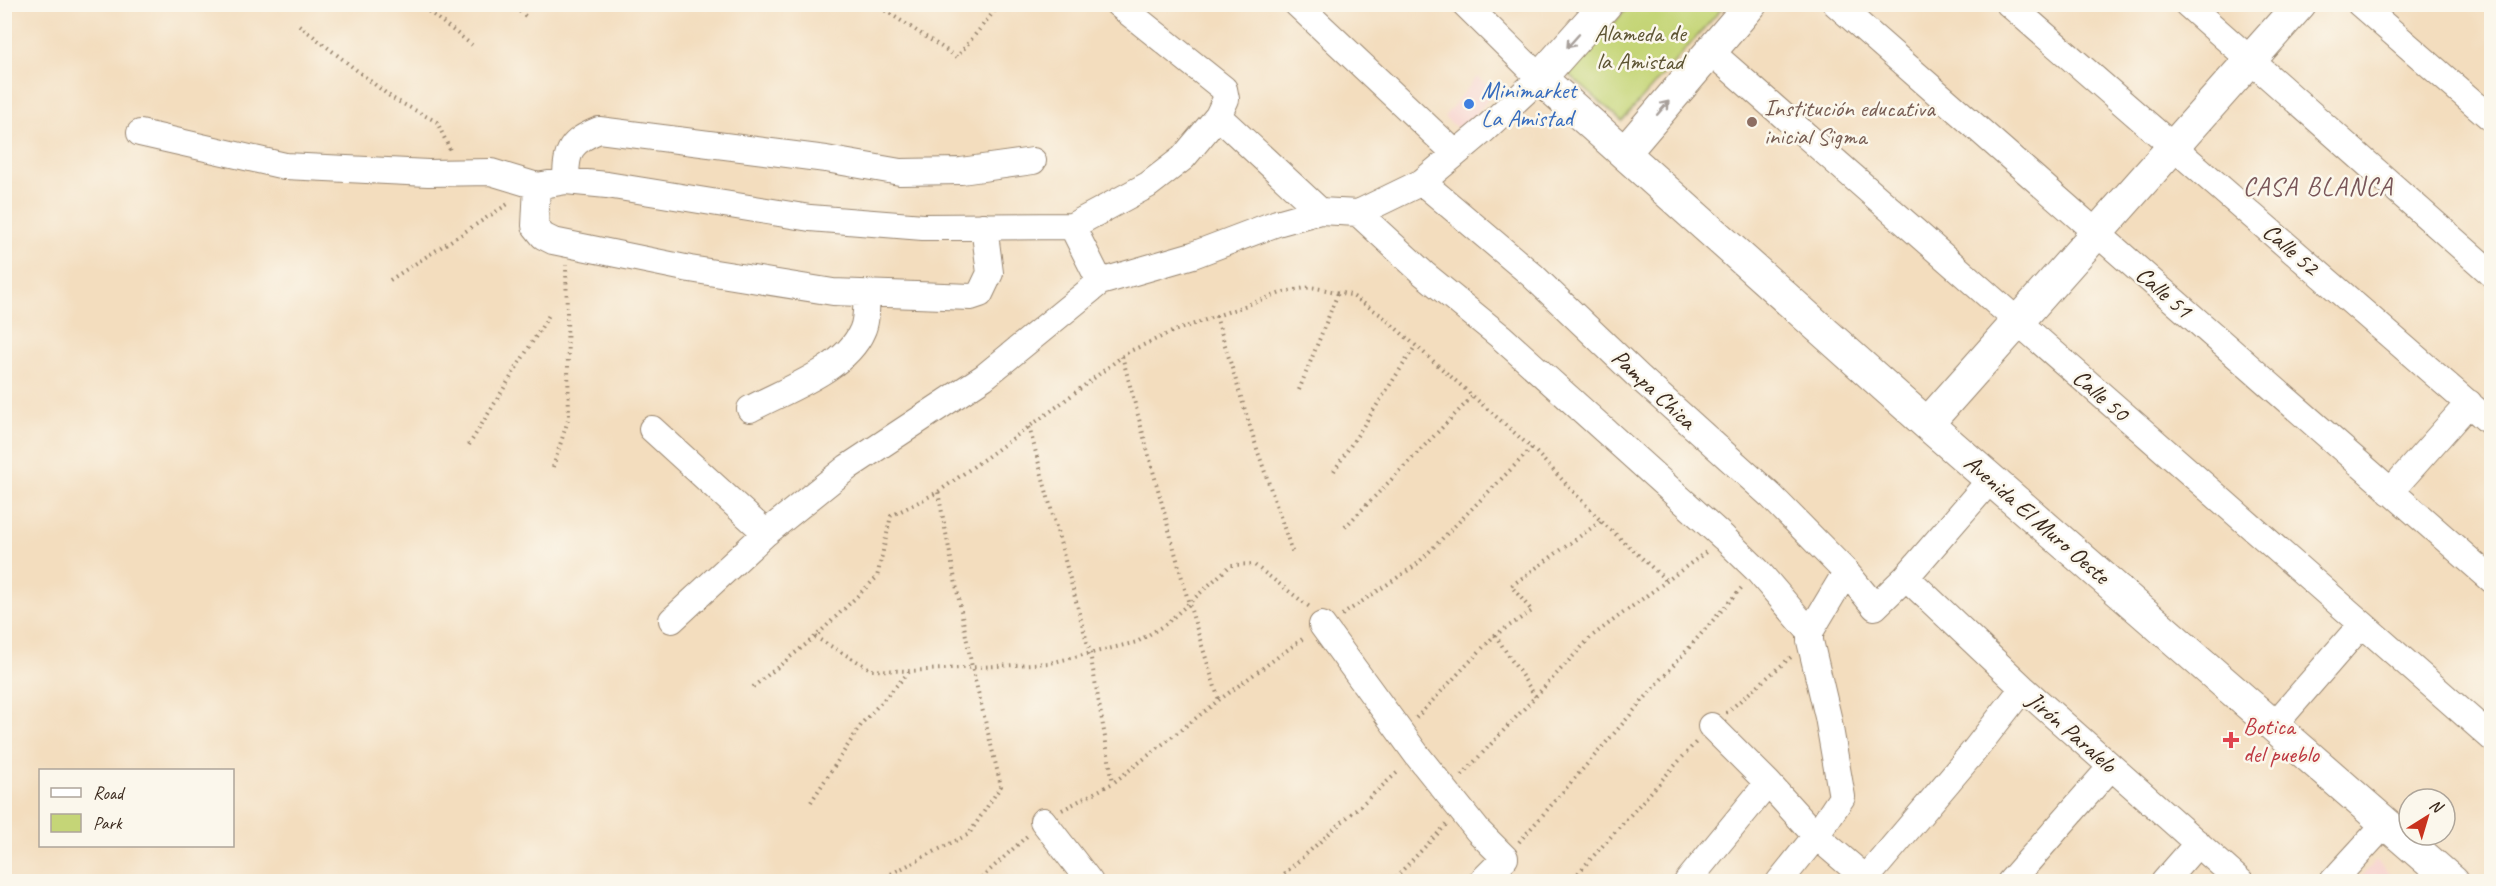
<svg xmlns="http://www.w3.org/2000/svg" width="2496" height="886" font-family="Caveat,sans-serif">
<rect width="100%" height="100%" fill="#fbf7ec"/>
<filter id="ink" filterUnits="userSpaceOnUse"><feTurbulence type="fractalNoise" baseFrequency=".0167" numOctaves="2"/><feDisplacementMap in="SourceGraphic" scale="12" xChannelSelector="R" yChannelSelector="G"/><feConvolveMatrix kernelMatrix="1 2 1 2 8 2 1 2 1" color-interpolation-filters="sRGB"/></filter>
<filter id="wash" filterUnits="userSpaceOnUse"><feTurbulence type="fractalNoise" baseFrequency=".008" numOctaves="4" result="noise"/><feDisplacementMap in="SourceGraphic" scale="24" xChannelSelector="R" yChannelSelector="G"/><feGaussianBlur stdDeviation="1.35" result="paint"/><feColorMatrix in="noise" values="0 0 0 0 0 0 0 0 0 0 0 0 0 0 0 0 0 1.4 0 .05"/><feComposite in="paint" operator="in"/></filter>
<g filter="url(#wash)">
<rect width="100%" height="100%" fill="#f3ddbe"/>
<path fill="#f7d0cc" d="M1477,77L1494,91L1462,132L1444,117Z
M2376,861L2398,881H2357Z"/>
<path fill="#c5d577" stroke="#80804a" stroke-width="1.5" d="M1630,5H1725L1622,121L1568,74Z"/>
</g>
<g filter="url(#ink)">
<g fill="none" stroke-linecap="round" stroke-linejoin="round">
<g stroke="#97846e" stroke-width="28">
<path id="minor" d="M1297,4L1455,153
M1836,4L2492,580
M2009,4L2492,424
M2187,4L2492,274
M2360,4L2492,119
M1711,52L2492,738
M1218,116L1320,211
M140,133L285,166L428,173L491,172L537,186L566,181L607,185L810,218L923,227L1072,226L1148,185L1183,158L1218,116L1226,99L1224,89L1118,4
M566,181C566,150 570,142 599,130L826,159L900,172L961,171L1033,161
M1422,182L1532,275L1639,377L1771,496L1846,572L1875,607L1906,577L1991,479
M537,186L535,226L543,236L553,241L690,269L833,292L971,297L980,294L990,273L984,226
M1358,213L1424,274L1500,336L1724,538L1757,570L1810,632V641L1828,717L1842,797L1816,836L1779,882
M1072,226L1100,282
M750,409C785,390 846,369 862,331C867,321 866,305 867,294
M652,429L766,533
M2390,492L2469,403
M1906,577L2023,688L2241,882
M672,620L766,533L848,467L984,377L1100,282L1193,255L1277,223L1320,211L1358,213L1422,182L1484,130L1540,78L1465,4
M1322,625L1417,755L1478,831L1505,858L1481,882
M1810,632L1846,572
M2275,724L2362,624
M1711,726L1768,783L1816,836L1870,882
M1043,821L1090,882
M1687,882L1768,783
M1863,882L1974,751L2023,688
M2010,882L2111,767
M2164,882L2198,843
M2332,882L2386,823"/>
</g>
<g stroke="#97846e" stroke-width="34">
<path id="tertiary" d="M1606,4L1540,78L1927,424L2453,882
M1625,152L1751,4
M1927,424L2300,4"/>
</g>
<path stroke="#97846e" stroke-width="4" stroke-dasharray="1.5 4.5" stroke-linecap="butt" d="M419,4L472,45
M510,4L528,18
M875,4L957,57L1000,4
M299,25L392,98L437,122L450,150
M390,280L511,202
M1216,316L1257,449L1293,554
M1122,356L1189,604L1219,700
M1299,390L1338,293
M1029,427L1090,653L1113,782
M469,445L549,315
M553,467L569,417L566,265
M1334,471L1416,345
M1345,527L1473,396
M1342,615L1416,565L1532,448
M1495,635L1536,697
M815,637L872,670L909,671L1050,663L1137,642L1166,624L1231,565L1253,564L1311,608
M753,687L815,637L877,577L891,516L938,492L1051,411L1128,352L1174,331L1284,292L1311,287L1351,295L1381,315L1535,451L1601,521L1668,582
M1726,713L1791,657
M1416,718L1495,635L1532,611L1511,586L1601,521
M1462,775L1592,636L1706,552
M811,802L863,722L909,672
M1062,810L1113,783L1219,700L1305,637
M1519,842L1743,586
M875,882L969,834L1001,786L972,667L938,492
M977,882L1027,836
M1275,882L1400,770
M1391,882L1447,824
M1570,882L1697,741"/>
<use href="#minor" stroke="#fff" stroke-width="26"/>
<use href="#tertiary" stroke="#fff" stroke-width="32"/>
</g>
<defs><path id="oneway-shaft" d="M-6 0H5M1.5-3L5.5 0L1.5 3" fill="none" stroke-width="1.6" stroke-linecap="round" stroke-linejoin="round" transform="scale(1.5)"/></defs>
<g stroke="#a79f9a">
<use href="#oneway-shaft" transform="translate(1573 41) rotate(132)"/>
<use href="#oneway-shaft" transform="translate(1663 108) rotate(-49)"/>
</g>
</g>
<circle fill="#3f7fe0" stroke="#fbf7ec" stroke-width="2" cx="1469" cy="104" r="6"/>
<circle fill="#8d6e63" stroke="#fbf7ec" stroke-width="2" cx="1752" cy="122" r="6"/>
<path fill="#e0444e" stroke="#fbf7ec" stroke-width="2" d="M2228 731h6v6h6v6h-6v6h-6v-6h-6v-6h6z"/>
<g text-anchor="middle" stroke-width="5" stroke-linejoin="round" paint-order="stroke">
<g font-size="24" fill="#5e5534" stroke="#fbf7ec">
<text x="1640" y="41">Alameda de<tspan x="1640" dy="28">la Amistad</tspan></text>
</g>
<g font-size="24" fill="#366cbe" stroke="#fbf7ec" text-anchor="start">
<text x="1481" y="98">Minimarket<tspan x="1481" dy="28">La Amistad</tspan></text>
</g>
<g font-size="24" fill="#785e54" stroke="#fbf7ec" text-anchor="start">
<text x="1764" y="116">Institución educativa<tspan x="1764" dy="28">inicial Sigma</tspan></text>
</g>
<g font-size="24" fill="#3b2a1e" stroke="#fbf7ec">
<text transform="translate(2291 249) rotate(41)" y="8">Calle 52</text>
<text transform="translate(2164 292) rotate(41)" y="8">Calle 51</text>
<text transform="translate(1654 389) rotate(43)" y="8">Pampa Chica</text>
<text transform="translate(2101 395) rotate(41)" y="8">Calle 50</text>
<text transform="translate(2037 519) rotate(41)" y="8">Avenida El Muro Oeste</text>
<text transform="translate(2072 732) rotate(41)" y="8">Jirón Paralelo</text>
</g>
<g font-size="24" fill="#be3a42" stroke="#fbf7ec" text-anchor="start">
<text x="2243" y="734">Botica<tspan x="2243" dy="28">del pueblo</tspan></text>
</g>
<g font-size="26" letter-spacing="1.5" fill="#795659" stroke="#fbf7ec">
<text x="2318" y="195">CASA BLANCA</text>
</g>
</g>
<rect width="2496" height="886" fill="none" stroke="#fbf7ec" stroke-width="24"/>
<rect x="39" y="769" width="195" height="78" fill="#fbf7ec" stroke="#aea59a" stroke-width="1.5"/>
<rect x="51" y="788" width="30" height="9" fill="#ffffff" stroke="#aea59a" stroke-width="1.5"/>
<text x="93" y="799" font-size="18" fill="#3b2a1e">Road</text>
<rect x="51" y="814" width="30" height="18" fill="#c5d577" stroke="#aea59a" stroke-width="1.5"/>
<text x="93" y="829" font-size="18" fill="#3b2a1e">Park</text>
<g transform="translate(2427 817) rotate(37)"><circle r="28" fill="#fbf7ec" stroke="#aea59a" stroke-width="1.5"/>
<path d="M0-4.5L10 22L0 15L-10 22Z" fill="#c8321e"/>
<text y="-9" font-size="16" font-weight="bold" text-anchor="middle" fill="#3b2a1e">N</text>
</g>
</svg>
